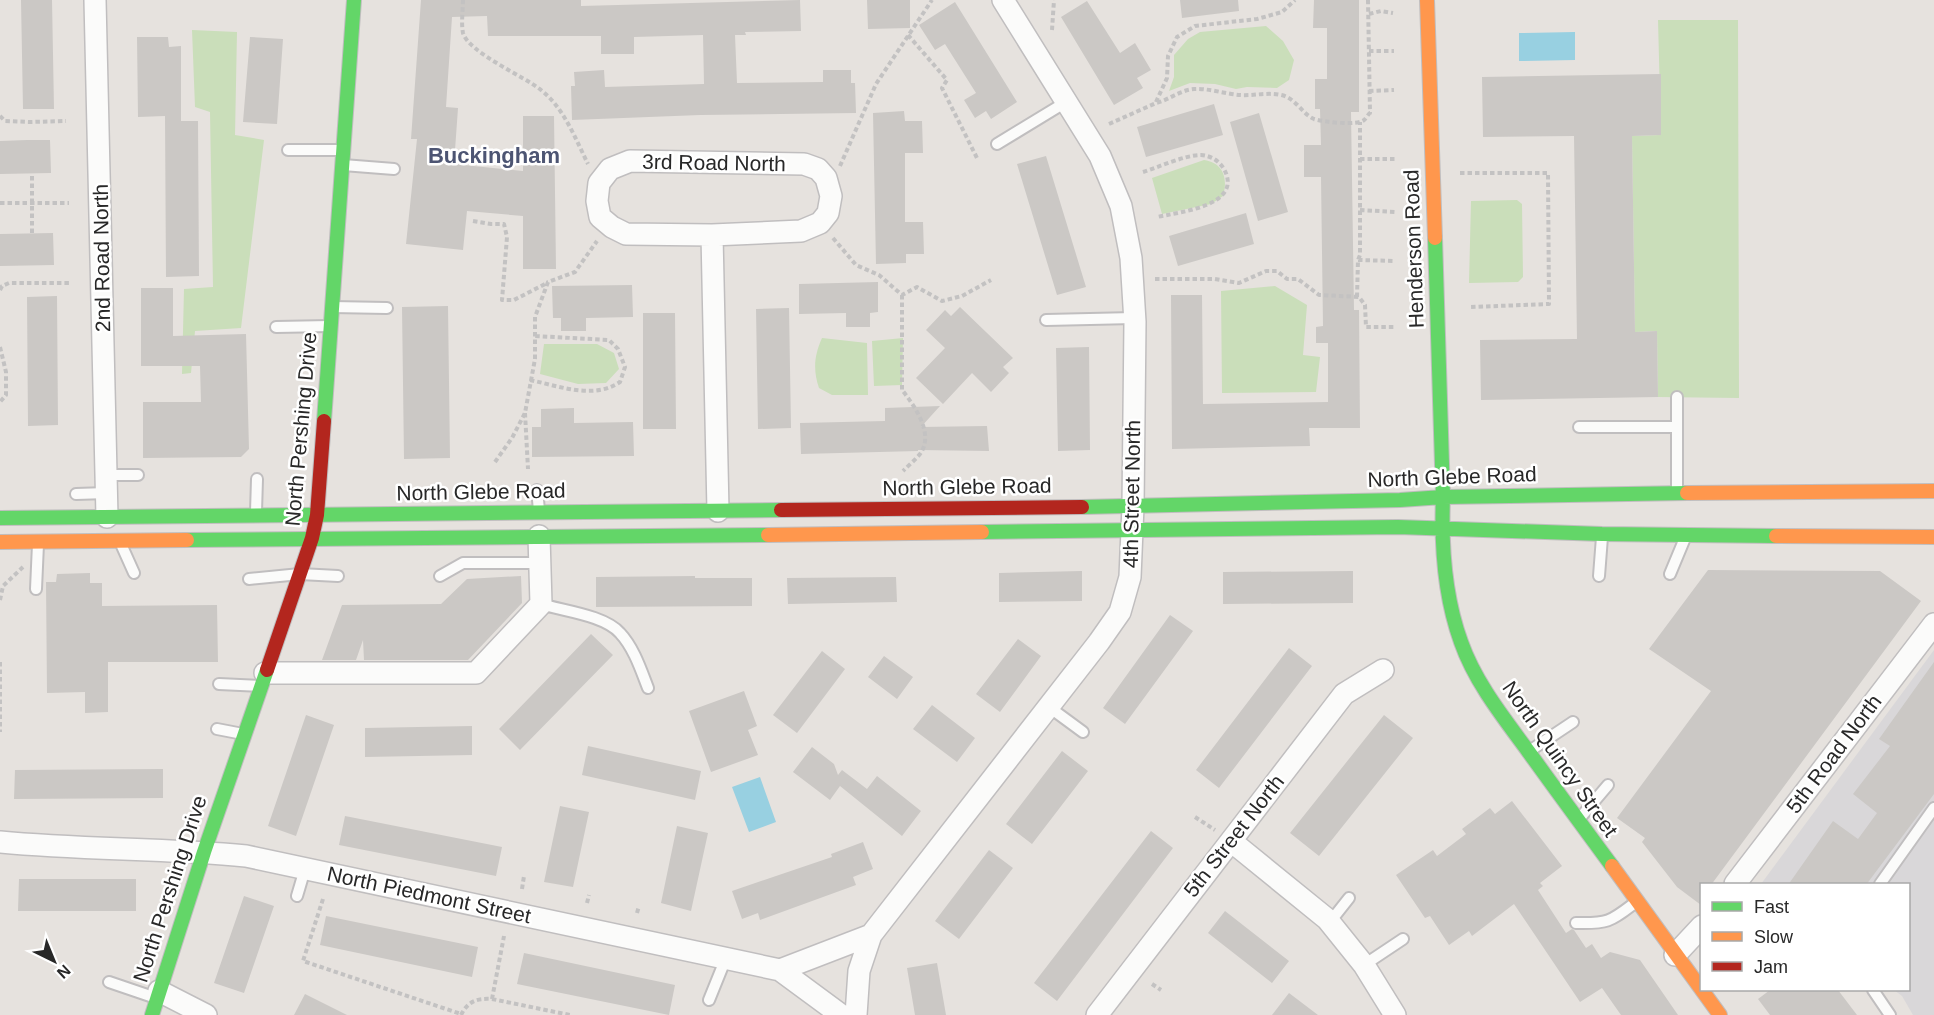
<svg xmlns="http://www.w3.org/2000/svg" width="1934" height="1015" font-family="Helvetica,sans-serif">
<rect width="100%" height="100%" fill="#e6e2de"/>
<path fill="#d9d7d9" d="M1934,650V1015H1913L1902,996L1894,990H1908V884H1761Z"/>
<path fill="#cadeba" d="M1658,20H1738L1739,398L1658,397L1657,331L1635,332L1632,136L1661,135Z
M1266,26L1283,41L1294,60L1289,80L1277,88L1247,87L1236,89L1215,84L1190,83L1169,91L1174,77V55L1188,39L1200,32Z
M192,30L237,32L235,135L264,140L241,328L195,331L191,373L182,374L184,289L213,287L210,112L195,107Z
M1204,160C1224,163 1228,179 1223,196L1211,204L1162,214L1152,178Z
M1517,200L1522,204L1523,277L1518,282L1469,283L1471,201Z
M1275,286L1307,305L1303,355L1320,357L1316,392L1222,393L1221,291Z
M822,338L867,343L868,395H832L819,388C813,370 814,356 822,338Z
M903,338L902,385L874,386L872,341Z
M544,344H597L614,353L619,369L606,383L578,384L540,374Z"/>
<path fill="#98d0e1" d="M1575,32V60L1519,61V33Z
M760,777L776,822L749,832L732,787Z"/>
<path fill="#cbc8c5" d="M21,0H52L54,109H23Z
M421,0H581V6L800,0L801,31L745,32L746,35H735L737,83L823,82V70H851V83H855L856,113L700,115L572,120L571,86H575L574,72L604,70L605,87L704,84L703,35L634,37V54H601V36H488L487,16L452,17L446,107L458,108L454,164L523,171V116H554L556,269H523V216L467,211L463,250L406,244L417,139H411Z
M867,0H910V28L868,29Z
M1180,0H1238L1239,11L1182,18Z
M1314,0H1359V112H1351L1354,310H1359L1360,428H1309L1310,446L1172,449L1171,295H1202L1203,404L1328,402V343H1316V327L1323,326L1321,177H1304V145H1321L1320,109H1315V79H1327V28H1313Z
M1087,1L1120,53L1135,43L1151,70L1137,78L1143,88L1114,105L1061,17Z
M955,2L1017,102L991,119L986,111L975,118L964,100L976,93L945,44L935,50L919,25Z
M137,37H168L169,47L181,46V121H198L199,276L166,277L165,116L138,117Z
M250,37L283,39L277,124L243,122Z
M1661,74V135L1632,136L1635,332L1657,331L1658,397L1481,400L1480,340L1577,339L1574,136L1483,137L1482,77Z
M1214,104L1223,135L1146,157L1137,127Z
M904,111L905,121H922L923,153H905V222H923L924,254H906V263L876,264L873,113Z
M1259,113L1288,212L1258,221L1230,122Z
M27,140H50L51,173L0,174V141Z
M1046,156L1086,287L1057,295L1017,164Z
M1246,213L1254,244L1178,266L1169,236Z
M53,233L54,265L0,266V234Z
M878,282V312L870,313V327H846V313L799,314V284Z
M632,285L633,317L586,318V331H561V318H553L552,286Z
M141,288H173V336L246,334L249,449L241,457L143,458V402H201L200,366H141Z
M57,296L58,425L28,426L27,297Z
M448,306L450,458L404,459L402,307Z
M960,307L1013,358L1003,367L1009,373L991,392L972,373L943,404L916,378L945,348L926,330L945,310L951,316Z
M789,308L791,428L758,429L756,309Z
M643,313H675L676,429H643Z
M1089,347L1090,450L1058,451L1056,348Z
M940,406L921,427L987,426L989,451L918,450V451L801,454L800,423L885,421V408Z
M574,408V423L633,422L634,456L532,457V427H541V409Z
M1708,570L1880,571L1921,601L1711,885H1701V905L1677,887L1642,842L1645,838L1617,818L1711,691L1649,649Z
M1082,571V601L999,602V573Z
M1353,571V603L1223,604V572Z
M90,573V583H102V606L217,605L218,662H108V712L85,713V692L47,693L46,582H56L57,574Z
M521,576L522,603L468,660H364L363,640L356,660H322L342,605L441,604L467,579Z
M695,576V578H752V606L596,607V577Z
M896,577L897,602L788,604L787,578Z
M1170,615L1193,631L1125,724L1103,708Z
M591,634L613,655L520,750L499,729Z
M1018,639L1041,656L1000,712L976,694Z
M1289,648L1312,666L1219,788L1196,770Z
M822,651L845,669L797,733L773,715Z
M884,656L913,677L897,699L868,677Z
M1934,662V794L1866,885H1788L1833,821L1858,839L1877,813L1853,794L1890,746L1879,739Z
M744,691L757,726L748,730L758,755L711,772L689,711Z
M932,705L975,738L957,762L913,729Z
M306,715L334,725L296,836L268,826Z
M1384,715L1413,738L1319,856L1290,833Z
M472,726V755L365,757V728Z
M588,746L701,771L695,800L582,775Z
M812,747L834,764L838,775L842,770L867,789L877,776L921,811L902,836L840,786L830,800L793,772Z
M1062,751L1088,771L1032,844L1006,824Z
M163,769V798L14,799L15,770Z
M1512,801L1562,866L1540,883L1543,886L1538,890L1566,933L1572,929L1574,930L1586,948L1592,944L1601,958L1610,952L1640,960L1678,1015H1621L1602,988L1580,1002L1514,904L1472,936L1469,931L1449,945L1430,916L1425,918L1396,875L1433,850L1437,856L1466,834L1462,829L1490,808L1495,814Z
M560,806L589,812L573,887L544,882Z
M345,816L502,847L496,876L339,845Z
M677,826L708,833L691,911L661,903Z
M1151,831L1173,848L1057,1001L1034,983Z
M863,842L873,869L853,877L856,885L760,920L758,913L742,919L732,891L832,857L831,854Z
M989,850L1013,868L959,939L935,921Z
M19,879H136V911H18Z
M244,896L274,906L244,993L214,983Z
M1225,911L1289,961L1272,983L1208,933Z
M326,916L478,947L472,977L320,945Z
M524,953L675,985L669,1015L517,984Z
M937,963L946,1015H915L907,968Z
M1770,990H1838L1857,1015H1770L1758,999Z
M1289,993L1318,1015H1272Z
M305,994L347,1015H294Z"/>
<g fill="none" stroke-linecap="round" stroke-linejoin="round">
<g stroke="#c0bebf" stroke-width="14">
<path id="lane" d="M997,144L1066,102
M288,150H343
M343,165L394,169
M332,307L387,308
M1046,320L1134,318
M276,327L330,326
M1677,397V490
M1579,427H1677
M107,475H138
M537,490L539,510
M76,494L107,493
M256,512L257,479
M121,544L134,573
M1670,574L1685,538
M440,576L463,563H540
M1599,576L1602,537
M249,579L300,574L338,576
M36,589L38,544
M541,604C563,611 604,615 620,633C634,648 641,670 648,688
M219,684L260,686
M1049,707L1083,732
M217,729L243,734
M1528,752L1573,722
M1580,818L1608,785
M1880,884L1934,808
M297,896L305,869
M1330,922L1349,898
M1576,923C1609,924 1611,921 1636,902
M1364,965L1403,939
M109,982L156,998
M1873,990L1890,1015
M709,1000L726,958"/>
</g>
<g stroke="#c0bebf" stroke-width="24">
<path id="street" d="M95,0L107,517
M712,235L801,231L820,223L828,213L831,196L826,178L818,169L804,164L630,161L610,169L599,183L597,201L600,217L612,227L626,234L712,235L718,511
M265,673H476L541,604L539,536
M1231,841L1327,919L1364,965L1395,1015
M0,842C82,850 164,848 246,856L780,970L841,1015
M1735,884L1934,624
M1675,955L1702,926
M780,970L871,935
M159,991L206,1015
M856,1015L859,971L871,935L1099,642L1120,612L1130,577L1133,506L1135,322L1131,258L1121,206L1100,156L1003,0
M1097,1015L1344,694L1383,670"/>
</g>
<g stroke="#c0bebf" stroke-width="16">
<path id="fast" d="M1435,238L1443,497C1441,546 1444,595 1461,642C1475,682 1503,717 1528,751C1556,790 1584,828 1612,866
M324,421L354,0
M1082,507L1400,500L1443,497L1687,493
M0,518L781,510
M982,532L1398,527L1602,534L1776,536
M187,540L768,535
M152,1015L204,852L267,670"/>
</g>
<g stroke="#c0bebf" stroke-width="16">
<path id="slow" d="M1427,0L1435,238
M1687,493L1934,491
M768,535L982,532
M1776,536L1934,537
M0,542L187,540
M1612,866L1720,1015"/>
</g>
<g stroke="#c0bebf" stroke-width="16">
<path id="jam" d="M781,510L1082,507
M267,670L312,538L317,515L324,421"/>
</g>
<path stroke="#c3c2c2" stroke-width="4" stroke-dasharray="4.5 3" stroke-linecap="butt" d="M463,0C463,10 461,23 463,33C469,53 524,76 541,90C564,108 575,138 588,164
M1369,14L1381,11L1393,13
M1052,30L1054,0
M908,35L947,80L942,88L977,158
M1369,51H1394
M1369,91L1394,90
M1156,102L1167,78L1168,56L1177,37L1195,26L1257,19L1282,12L1295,0
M0,116L5,121L30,122L66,121
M1109,124L1156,103C1169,100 1180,90 1194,89C1207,88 1226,94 1240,95C1254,96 1267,92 1281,95C1296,98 1302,114 1314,119C1323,122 1358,126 1364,120C1365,120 1369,113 1370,113L1368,0
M1360,159H1395
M840,166L876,84L932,0
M1143,172C1159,167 1185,155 1201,155C1212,156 1219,161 1224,169C1244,206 1179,212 1157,217
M1460,173H1548L1549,304L1471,307
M0,203H69
M1360,210L1395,212
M473,221L491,224H504L507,237L502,300H514L547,283
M32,233V173
M833,238L856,265L879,275L902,295L917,287L942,301L962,296L991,280
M1358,260L1395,261
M1155,279H1215L1239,283L1266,271H1277L1287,279H1298L1319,295L1359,297L1365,305L1366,327H1396
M0,290L2,286L9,283H69
M902,295V390C914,405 935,434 920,454C915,460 908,466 903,471
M1357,297L1358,260L1360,255V122
M0,347L6,372V395L0,402
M530,380C559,386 593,400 620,382L625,367L618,349L609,340L535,336
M525,413L528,469
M495,462L512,438L525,413L535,359V317L548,282L575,272L597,241
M0,600L3,586L23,567
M0,662V732
M1195,817L1215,830
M522,889L524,876
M323,899L303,961L461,1014
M587,903L589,895
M637,913L639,906
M1152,984L1161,990
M492,999L504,936
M461,1015C468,1001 477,998 492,999L570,1015"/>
<use href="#lane" stroke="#fbfbfa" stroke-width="10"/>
<use href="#street" stroke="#fbfbfa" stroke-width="21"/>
<use href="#fast" stroke="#63d668" stroke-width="14"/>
<use href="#slow" stroke="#ff974d" stroke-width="14"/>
<use href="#jam" stroke="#b3261e" stroke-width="14"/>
</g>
<g text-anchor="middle" stroke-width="5" stroke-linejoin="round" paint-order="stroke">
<g font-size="21" fill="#282828" stroke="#fff">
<text transform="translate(714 163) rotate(1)" y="7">3rd Road North</text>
<text transform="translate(1414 249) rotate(-92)" y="7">Henderson Road</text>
<text transform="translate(102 258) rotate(-91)" y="7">2nd Road North</text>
<text transform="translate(301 429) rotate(-85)" y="7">North Pershing Drive</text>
<text transform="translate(1452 477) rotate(-2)" y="7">North Glebe Road</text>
<text transform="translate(967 487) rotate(-1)" y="7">North Glebe Road</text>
<text transform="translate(481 492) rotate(-1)" y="7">North Glebe Road</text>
<text transform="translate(1132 494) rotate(-89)" y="7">4th Street North</text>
<text transform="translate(1834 754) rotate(-53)" y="7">5th Road North</text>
<text transform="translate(1560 759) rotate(55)" y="7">North Quincy Street</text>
<text transform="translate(1234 836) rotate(-52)" y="7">5th Street North</text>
<text transform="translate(170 889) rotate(-72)" y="7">North Pershing Drive</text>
<text transform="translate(429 895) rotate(12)" y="7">North Piedmont Street</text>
</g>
<g font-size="22" font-weight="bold" fill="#4d5573" stroke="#fff">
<text x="494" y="163">Buckingham</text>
</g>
</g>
<rect x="1700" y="883" width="210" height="108" fill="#ffffff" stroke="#a9a9a9" stroke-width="1.5"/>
<rect x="1712" y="902" width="30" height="9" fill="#63d668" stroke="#a9a9a9" stroke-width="1.5"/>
<text x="1754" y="913" font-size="18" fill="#282828">Fast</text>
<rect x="1712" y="932" width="30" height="9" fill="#ff974d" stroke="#a9a9a9" stroke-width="1.5"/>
<text x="1754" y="943" font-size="18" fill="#282828">Slow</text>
<rect x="1712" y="962" width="30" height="9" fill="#b3261e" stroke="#a9a9a9" stroke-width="1.5"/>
<text x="1754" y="973" font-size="18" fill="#282828">Jam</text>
<g transform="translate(54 961) rotate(137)" stroke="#ffffff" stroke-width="4.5" paint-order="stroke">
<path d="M0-4.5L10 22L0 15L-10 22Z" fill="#282828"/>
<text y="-9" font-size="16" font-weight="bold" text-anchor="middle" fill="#282828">N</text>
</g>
</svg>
